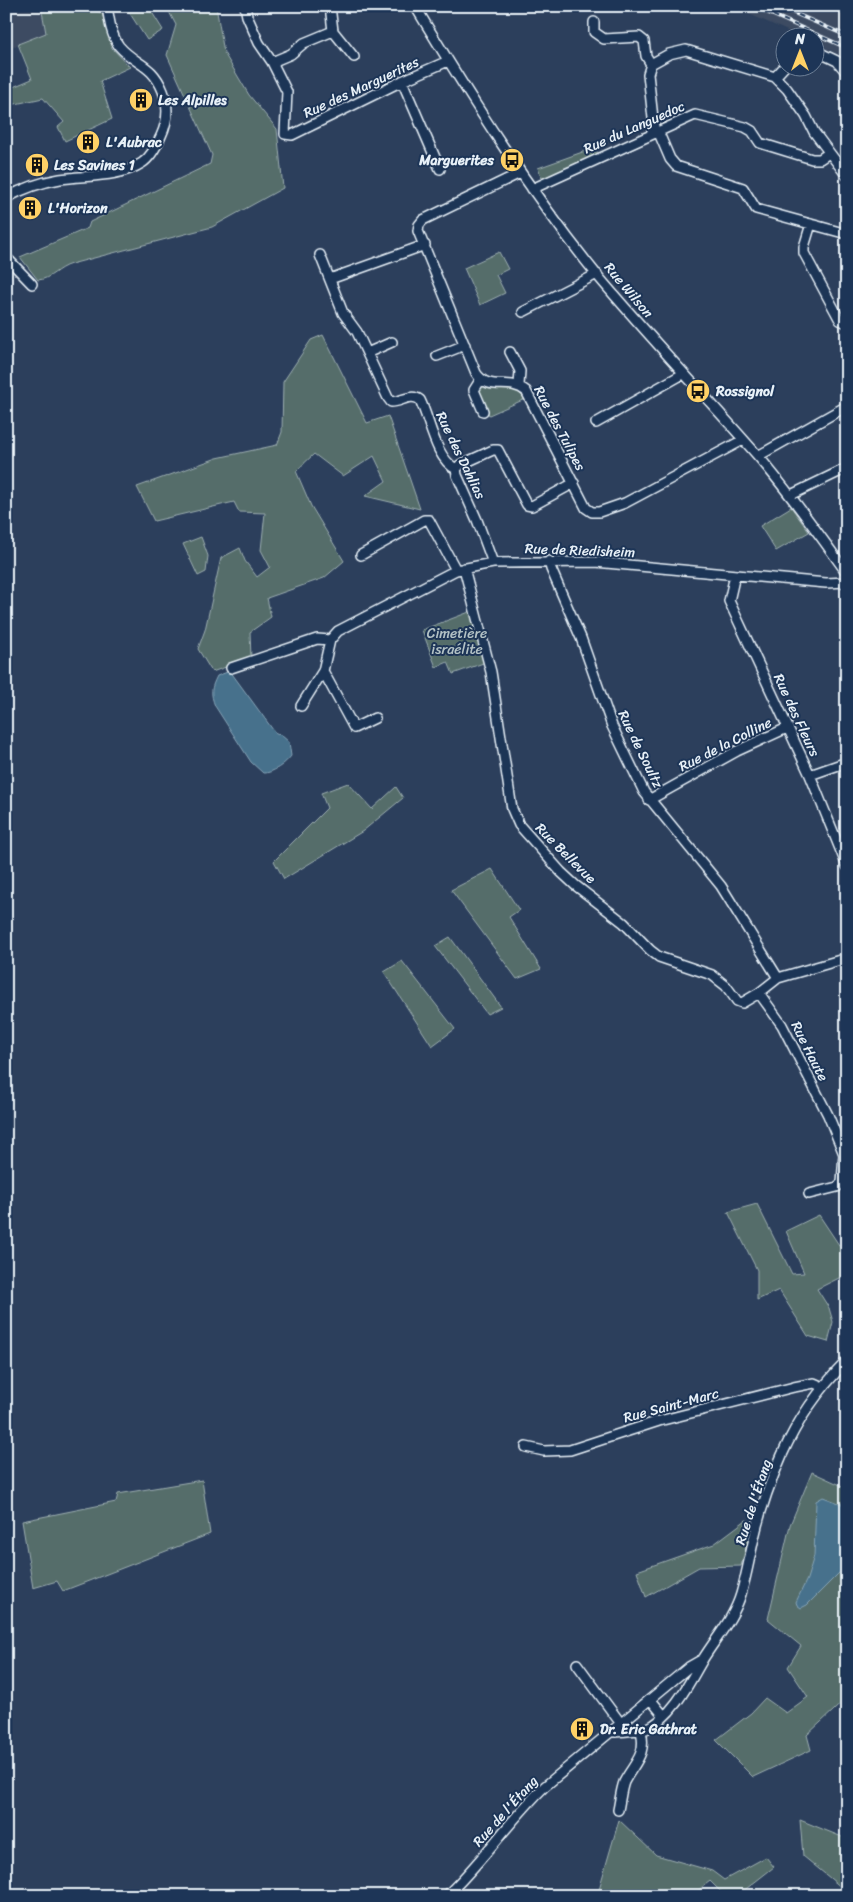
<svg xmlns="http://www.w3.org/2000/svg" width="853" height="1902" font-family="Sriracha,sans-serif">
<rect width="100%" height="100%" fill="#2c3f5c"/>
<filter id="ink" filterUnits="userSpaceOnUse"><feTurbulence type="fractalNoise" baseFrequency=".02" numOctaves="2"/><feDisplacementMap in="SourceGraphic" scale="10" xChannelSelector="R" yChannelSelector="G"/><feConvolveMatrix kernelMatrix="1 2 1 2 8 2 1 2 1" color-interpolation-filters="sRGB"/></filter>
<g filter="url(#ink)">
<path fill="#3d4b62" d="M731,6H847V58L816,44V38L801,37Z
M42,8L46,34L6,50V16L20,10Z"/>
<path fill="#546d6a" stroke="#9eafb1" d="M41,6H80L102,13L112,48L130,67L100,81L112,119L65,141L58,127L64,122L43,98L6,106V90L32,79L18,44L46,33Z
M132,6H148L163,30L147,40L127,9Z
M166,6H216L224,53L249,95L277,129L283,188L212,227L71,264C57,268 51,279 38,280L20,257L88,228L90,222L210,164L212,155L167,55L176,25Z
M588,150L601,153L542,179L538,168Z
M499,252L508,269L496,275L505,293L480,305L464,268Z
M323,335L367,423L388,416L420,509L365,496L386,481L374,456L343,476L314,454L296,471L311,506L344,561L324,578L267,598L271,617L250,632L251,658L212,672L198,649L205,630L221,558L240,548L245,561L257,577L270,567L261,550L265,513L239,512L234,502L154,521L137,487L217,458L277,445L282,432L283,382L311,340Z
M479,386L489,389L516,390L525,399L489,415L478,392Z
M791,507L809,532L776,551L760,526Z
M201,537L208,556L206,572L198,576L183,544Z
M472,611L486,662L453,674L448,662L436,667L422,630Z
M348,783L372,809L396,787L403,798L363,831L284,879L274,861L327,808L321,793Z
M492,869L519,910L509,917L541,969L517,979L451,890Z
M450,937L501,1007L487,1014L435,946Z
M402,961L455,1029L432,1046L384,972Z
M757,1204L792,1274L804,1273L786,1231L819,1215L847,1257V1281L841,1277L817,1289L829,1308L833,1322L828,1342L808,1336L779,1290L757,1300V1270L728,1212Z
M812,1472L847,1488V1698L807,1735L811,1750L753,1777L716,1740L751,1713L765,1698L786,1713L808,1697L788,1667L801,1646L768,1619L790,1525Z
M202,1480L210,1534L63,1591L57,1581L33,1588L22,1521L116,1502L118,1494Z
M746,1520L753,1522L741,1566L699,1567L646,1597L637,1571L714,1544Z
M619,1820L656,1855L712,1871L724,1880L766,1857L774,1867L737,1896H725L710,1881L691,1896H597Z
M800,1820L847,1839V1892L803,1856Z"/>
<path fill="#46718c" stroke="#87a4b7" d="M230,671L276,734L281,735L289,742L291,756C286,763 272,774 263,773L251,762L215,706C210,693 211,688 217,676Z
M823,1497L847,1506V1565L807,1605L801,1608L797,1605L796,1602L807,1579L814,1556L816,1501Z"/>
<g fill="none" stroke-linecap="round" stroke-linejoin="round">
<g stroke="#e8f1f8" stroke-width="12">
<path id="minor" d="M245,6L247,16L259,43L272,62L287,92L285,134L292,135L402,81L448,61
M330,6L333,31L354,57
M415,6C471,99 529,191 597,275C649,337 705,395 758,456C790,493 818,533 847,573
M594,22V32L604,39L639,37L644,41L646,56L651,64L648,74L654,127L651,134
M816,51L837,61L847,73
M272,62L291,54L304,43L333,31
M651,64L669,54L686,50L775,77L787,89L806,116L814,132L847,176
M775,77L786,65
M402,81L440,169
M658,131L670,159L676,166L743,188L756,209L847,234
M520,173L423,220L419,225L418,231L476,373C489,393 509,377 526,391L586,508L592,512H599L625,503L743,440
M532,189L695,115L745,127L752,131L760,143L812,159H820L829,153
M6,198C22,189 42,182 60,179C86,175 119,178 142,163C150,158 157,145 161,136C168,121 169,106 163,91C152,63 135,65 119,46C111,35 109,19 107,6
M811,224L804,247V253L840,320L847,323
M320,255L343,313L357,332L388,398L391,402C401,402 411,393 420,400C430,420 435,458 456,469L457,475L477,520L493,563
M6,257L32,284
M330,279L425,245
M523,312L597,274
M510,352L520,371L519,385
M367,353L392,342
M437,356L465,345
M481,379L474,390L483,411
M596,423L683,374
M758,456L847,406
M456,469L460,465L493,450H498L527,505L532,506L574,483
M791,495L847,468
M361,555L417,524L424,520H429L456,570
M549,561L551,569L581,638L612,726L644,792L721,886L778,978
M464,568L491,672L512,809L519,825L561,872L575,885L624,923L650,950L659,957L712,975L726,986L737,1001L742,1003L759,993L778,978L847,958
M735,575L729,601L810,775L847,866
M231,668L317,639L330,640L338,631L456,570L493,563L595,562L826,583L847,582
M323,671L354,728L375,718
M301,706L323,671L330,640
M810,775L847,762
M649,800L737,751L787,728
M759,993L782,1025L828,1115L844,1154L842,1183L837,1187L809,1194
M526,1447L544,1451L570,1450L659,1421L794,1387L814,1383L823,1387
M577,1664L619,1721L627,1725
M651,1700L664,1716
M613,1732C620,1731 642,1731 646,1729C672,1718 690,1682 703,1659C716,1638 734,1618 741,1594C747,1574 750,1554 755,1534C761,1508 771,1480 782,1455C797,1421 821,1387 847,1361
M618,1810C620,1801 621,1790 624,1782C634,1763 647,1755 641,1731
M446,1896C482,1862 509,1821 544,1787L689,1667L703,1659"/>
</g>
<use href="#minor" stroke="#1d3557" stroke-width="9"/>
<g stroke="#e8f1f8" stroke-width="4">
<path id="rail" d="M753,6L847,48
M778,6L847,36"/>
</g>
<use href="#rail" stroke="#1d3557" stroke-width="2" stroke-dasharray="5.5" stroke-linecap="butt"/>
</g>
</g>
<defs>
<g id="building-disc" transform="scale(1.25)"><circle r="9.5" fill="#ffd166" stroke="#1d3557"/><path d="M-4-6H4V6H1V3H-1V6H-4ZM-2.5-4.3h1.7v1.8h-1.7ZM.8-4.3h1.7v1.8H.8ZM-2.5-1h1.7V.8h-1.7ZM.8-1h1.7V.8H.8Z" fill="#111"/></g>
<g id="bus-disc" transform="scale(1.25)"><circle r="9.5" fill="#ffd166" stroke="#1d3557"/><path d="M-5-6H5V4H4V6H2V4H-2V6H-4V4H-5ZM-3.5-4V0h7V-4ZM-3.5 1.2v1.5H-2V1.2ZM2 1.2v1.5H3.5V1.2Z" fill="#111"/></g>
</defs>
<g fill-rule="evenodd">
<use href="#building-disc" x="141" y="100"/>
<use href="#building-disc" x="88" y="142"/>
<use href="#bus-disc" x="512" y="160"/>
<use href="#building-disc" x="37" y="165"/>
<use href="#building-disc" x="30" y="208"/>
<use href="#bus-disc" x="698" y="391"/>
<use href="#building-disc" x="582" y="1729"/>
</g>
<g text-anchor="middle" stroke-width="4" stroke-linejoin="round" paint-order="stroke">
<g font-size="14" fill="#e8f1f8" stroke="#1d3557">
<text transform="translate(361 87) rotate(-25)" y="5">Rue des Marguerites</text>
<text transform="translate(634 127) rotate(-24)" y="5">Rue du Languedoc</text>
<text transform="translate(629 290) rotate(50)" y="5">Rue Wilson</text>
<text transform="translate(560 428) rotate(62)" y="5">Rue des Tulipes</text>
<text transform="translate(461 455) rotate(64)" y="5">Rue des Dahlias</text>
<text transform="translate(580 550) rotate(2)" y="5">Rue de Riedisheim</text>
<text transform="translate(797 715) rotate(65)" y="5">Rue des Fleurs</text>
<text transform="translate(725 744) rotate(-27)" y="5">Rue de la Colline</text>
<text transform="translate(641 749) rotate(64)" y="5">Rue de Soultz</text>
<text transform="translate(566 853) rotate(45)" y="5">Rue Bellevue</text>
<text transform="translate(810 1051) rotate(63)" y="5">Rue Haute</text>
<text transform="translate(671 1405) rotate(-15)" y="5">Rue Saint-Marc</text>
<text transform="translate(753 1502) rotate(-72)" y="5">Rue de l'Étang</text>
<text transform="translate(505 1811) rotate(-48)" y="5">Rue de l'Étang</text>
</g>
<g font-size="14" font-weight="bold" fill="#e8f1f8" stroke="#1d3557" text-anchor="start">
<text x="158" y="105">Les Alpilles</text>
<text x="106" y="147">L'Aubrac</text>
<text x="494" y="165" text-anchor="end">Marguerites</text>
<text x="54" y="170">Les Savines 1</text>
<text x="48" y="213">L'Horizon</text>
<text x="716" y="396">Rossignol</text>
<text x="600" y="1734">Dr. Eric Gathrat</text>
</g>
<g font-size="14" fill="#b4c3c6" stroke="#1d3557">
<text x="457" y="638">Cimetière<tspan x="457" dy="16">israélite</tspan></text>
</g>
</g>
<rect width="853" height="1902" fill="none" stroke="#1d3557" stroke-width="25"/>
<rect x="12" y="12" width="828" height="1877" fill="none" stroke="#e8f1f8" stroke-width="2" filter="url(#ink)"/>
<g transform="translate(800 52)"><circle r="24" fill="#1d3557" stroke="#6e8097"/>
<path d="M0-4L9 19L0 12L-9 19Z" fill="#ffd166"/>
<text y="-8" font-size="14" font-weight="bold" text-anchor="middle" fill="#e8f1f8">N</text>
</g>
</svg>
